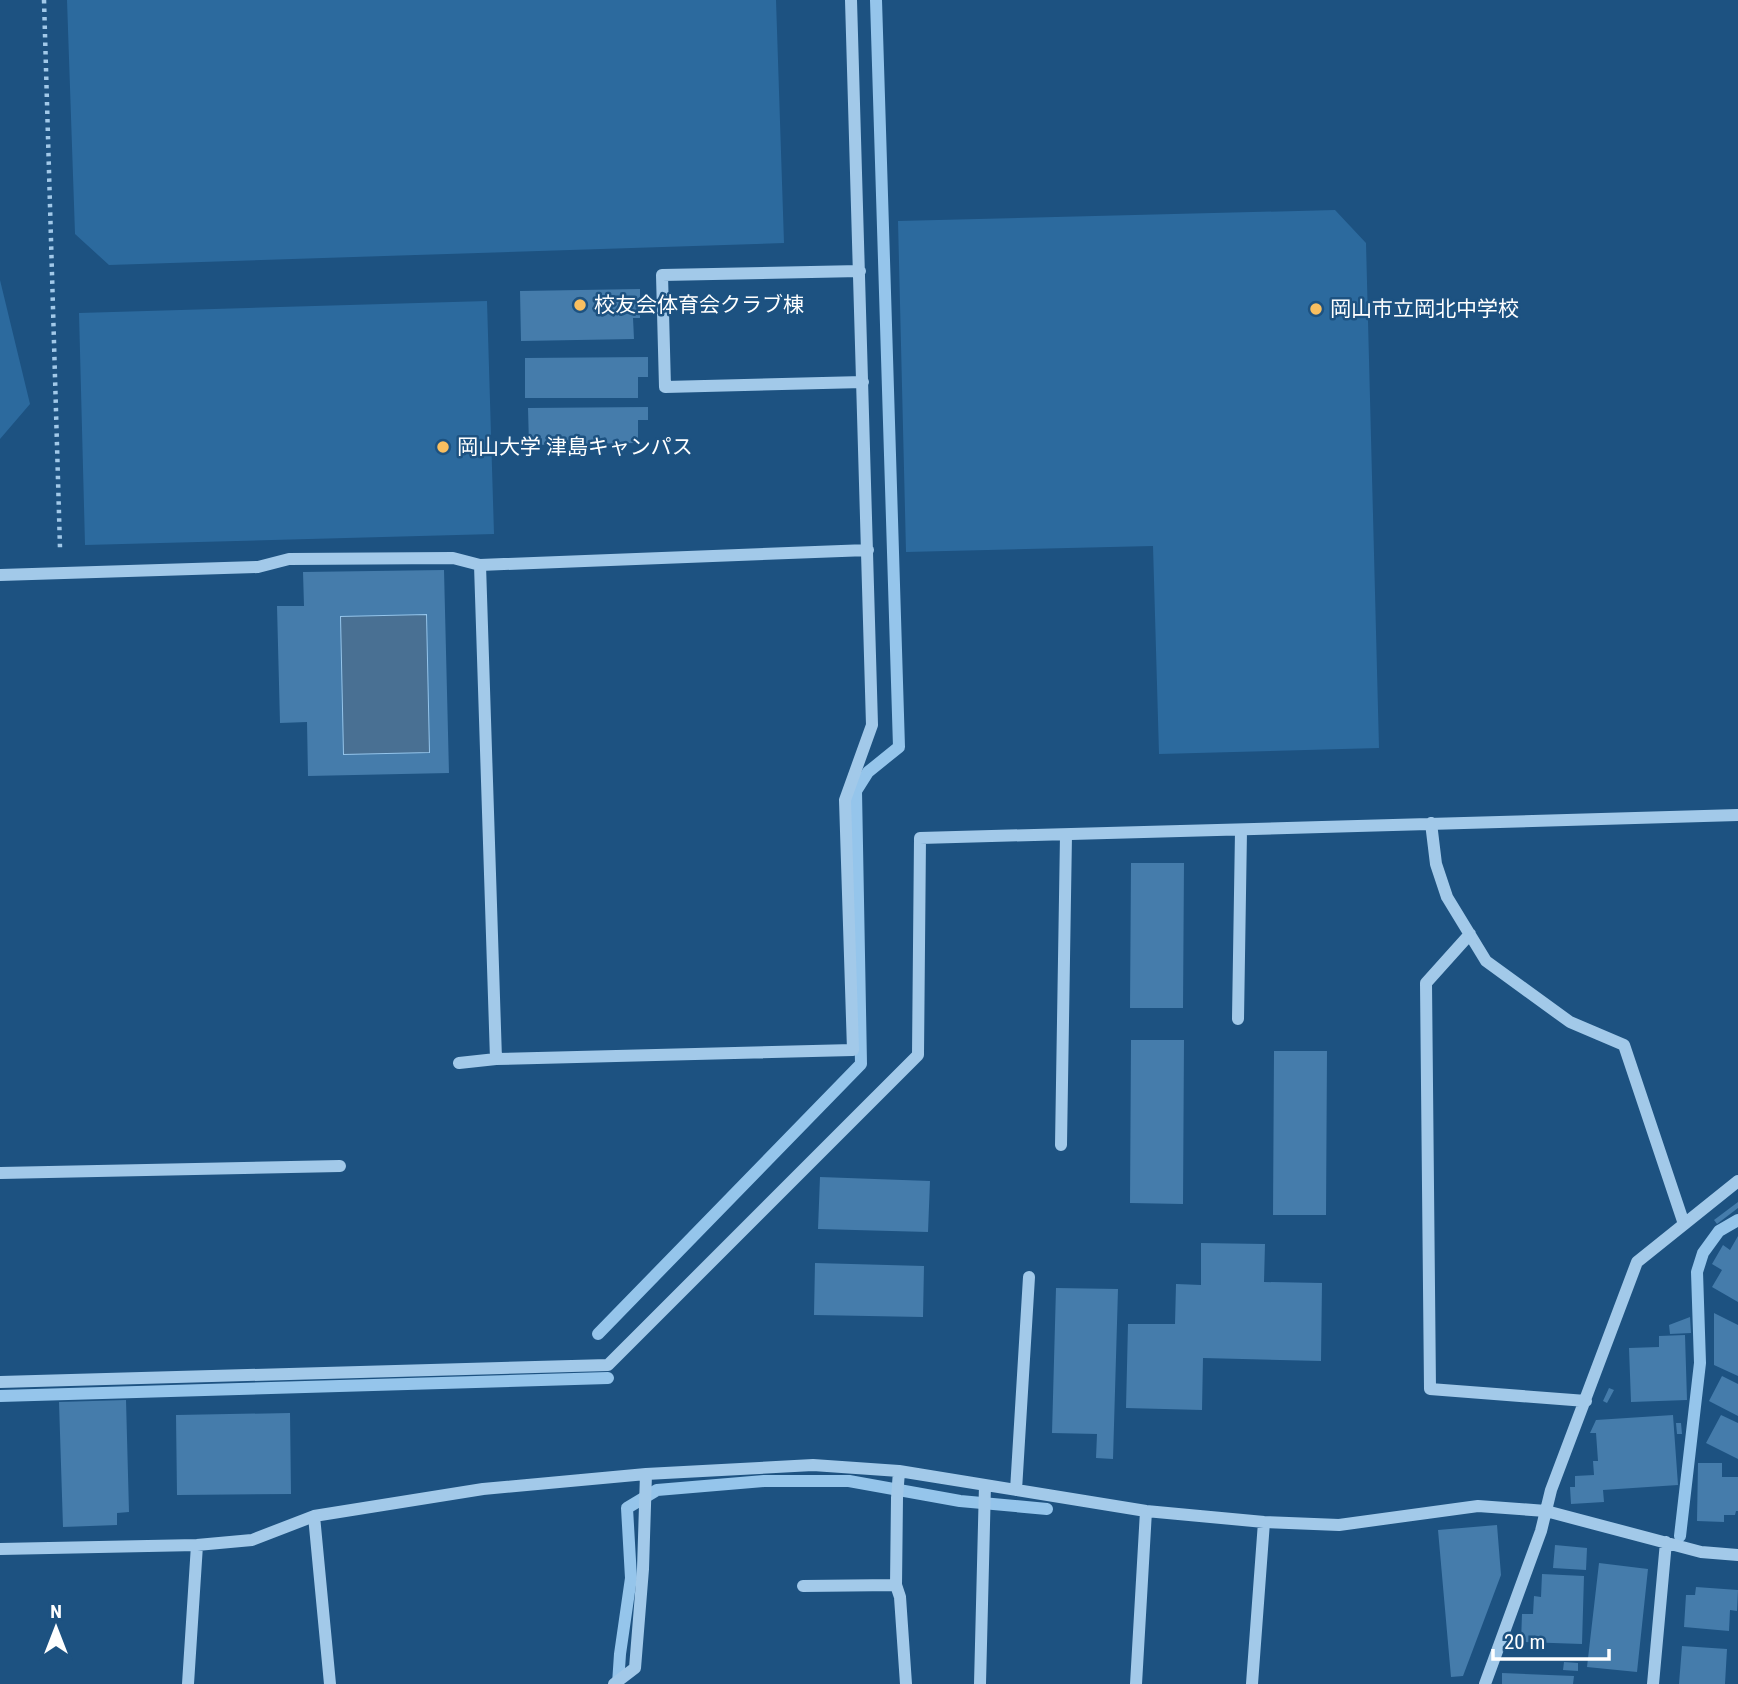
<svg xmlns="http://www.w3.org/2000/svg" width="1738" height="1684" font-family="'Roboto Condensed','Noto Sans JP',sans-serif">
<rect width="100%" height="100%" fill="#1d5281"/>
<path fill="#2c6a9e" d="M67,0H776L784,243L109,265L75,234Z
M1335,210L1366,243L1379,748L1159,754L1153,546L906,552L898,221Z
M0,280L30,404L0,439Z
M487,301L494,534L85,545L79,313Z"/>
<path fill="#497093" stroke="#95c5eb" stroke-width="2" d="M427,614L430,753L343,755L340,616Z"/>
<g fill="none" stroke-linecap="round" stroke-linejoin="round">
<path stroke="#95c5eb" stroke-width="12" d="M598,1334L861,1064L856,791L868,772L899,747L876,0
M0,1396L608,1378
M1680,1536L1700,1363L1697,1272L1703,1253L1719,1231L1738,1220
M618,1684L620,1654L631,1578L627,1508L657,1490L764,1481H849L960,1501L1047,1509"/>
</g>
<path fill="#457cab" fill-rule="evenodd" d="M640,289V318H633L634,339L521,341L520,291Z
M648,357V377H638V398H525V358Z
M648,407V420H638V443L529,445L528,408Z
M444,570L449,773L308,776L307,722L280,723L277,606H304L303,572ZM427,614L430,753L343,755L340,616Z
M1131,863H1184L1183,1008H1130Z
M1131,1040H1184L1183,1204L1130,1203Z
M1274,1051H1327L1326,1215H1273Z
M820,1177L930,1181L928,1232L818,1229Z
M1738,1202V1208L1717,1224L1714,1220Z
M1738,1236V1302L1712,1287L1722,1270L1712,1264L1723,1245L1730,1250Z
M1201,1243L1265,1244L1264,1282L1322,1283L1321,1361L1203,1358L1202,1410L1126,1408L1128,1324H1175L1176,1284L1201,1285Z
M815,1263L924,1266L923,1317L814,1315Z
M1056,1288L1118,1289L1113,1459L1096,1458L1097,1434L1052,1433Z
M1714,1313L1738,1325V1376L1714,1365Z
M1690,1317L1691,1333L1670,1334L1669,1325Z
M1685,1335L1687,1400L1631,1402L1629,1348L1659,1347V1336Z
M1722,1376L1738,1384V1416L1709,1401Z
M1609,1388L1614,1390L1607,1403L1603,1401Z
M126,1400L129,1512L117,1513V1525L63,1527L59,1402Z
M290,1413L291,1494L177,1495L176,1415Z
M1673,1415L1678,1485L1603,1490L1604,1502L1571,1504L1570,1487H1575V1476L1594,1475L1593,1461H1598L1596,1433H1590L1596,1420Z
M1721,1415L1738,1423V1459L1706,1443Z
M1676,1423H1681L1682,1434H1677Z
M1698,1463H1722V1477H1738V1511H1736L1735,1515H1724V1522L1697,1521Z
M1497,1525L1501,1575L1463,1676L1451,1677L1438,1530Z
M1555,1545L1587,1548L1586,1570L1553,1568Z
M1599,1563L1648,1569L1637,1672L1587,1667Z
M1542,1574L1584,1576L1582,1644L1521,1642L1522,1614H1533L1534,1596L1541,1597Z
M1696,1587L1738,1590L1737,1611L1730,1610L1729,1631L1684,1627L1686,1595H1695Z
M1682,1646L1727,1649L1725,1684H1679Z
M1564,1662L1578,1663V1671L1563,1670Z
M1502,1673L1574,1676L1573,1684H1502Z"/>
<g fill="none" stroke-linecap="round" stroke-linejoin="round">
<path stroke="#a2c9e9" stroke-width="4.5" stroke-dasharray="3.5 5" stroke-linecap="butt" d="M44,0L60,548"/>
<path stroke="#a2c9e9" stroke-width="12" d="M860,271L662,275L665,387L863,382
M480,565L496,1059
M0,575L258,567L289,559L453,558L480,565L868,550
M1431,823L1436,864L1447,897L1486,961L1570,1022L1624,1045L1684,1224
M1470,934L1426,983L1430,1389L1586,1401
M1238,1019L1241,831
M459,1063L496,1059L853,1050L845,800L872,725L851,0
M1061,1145L1066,835
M0,1173L340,1166
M0,1382L608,1365L918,1055L920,838C1193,832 1465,822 1738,815
M899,1471L897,1498L896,1585L900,1597L906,1684
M1016,1490L1029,1277
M314,1516L330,1684
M0,1549L197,1545L252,1540L314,1516L483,1489L646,1474L813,1465L899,1471L1146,1511L1264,1522L1339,1525L1478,1506L1546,1511L1701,1552L1738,1555
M803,1586L896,1585
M188,1684L197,1545
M614,1684L635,1668L643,1569L646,1474
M980,1684L985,1485
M1136,1684L1146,1511
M1252,1684L1264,1522
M1485,1684L1541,1531L1551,1490L1637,1262L1738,1181
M1653,1684L1666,1542"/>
</g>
<g fill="#f9bf60" stroke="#1d5281" stroke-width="2.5">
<circle cx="580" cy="305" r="7"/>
<circle cx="1316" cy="309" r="7"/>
<circle cx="443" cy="447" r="7"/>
</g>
<g text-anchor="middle" stroke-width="5" stroke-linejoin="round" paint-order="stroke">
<g font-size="21" fill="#fff" stroke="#1d5281" text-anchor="start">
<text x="594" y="312">校友会体育会クラブ棟</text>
<text x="1330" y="316">岡山市立岡北中学校</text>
<text x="457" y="454">岡山大学 津島キャンパス</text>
</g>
</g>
<g transform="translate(56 1628)" stroke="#1d5281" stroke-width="5" paint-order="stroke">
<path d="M0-5L12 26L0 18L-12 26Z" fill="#ffffff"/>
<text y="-10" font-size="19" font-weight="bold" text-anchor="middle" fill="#ffffff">N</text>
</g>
<path d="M1493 1649v10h116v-10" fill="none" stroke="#ffffff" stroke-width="3.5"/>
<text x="1504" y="1649" font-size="21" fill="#ffffff" stroke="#1d5281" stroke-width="5" paint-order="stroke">20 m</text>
</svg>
